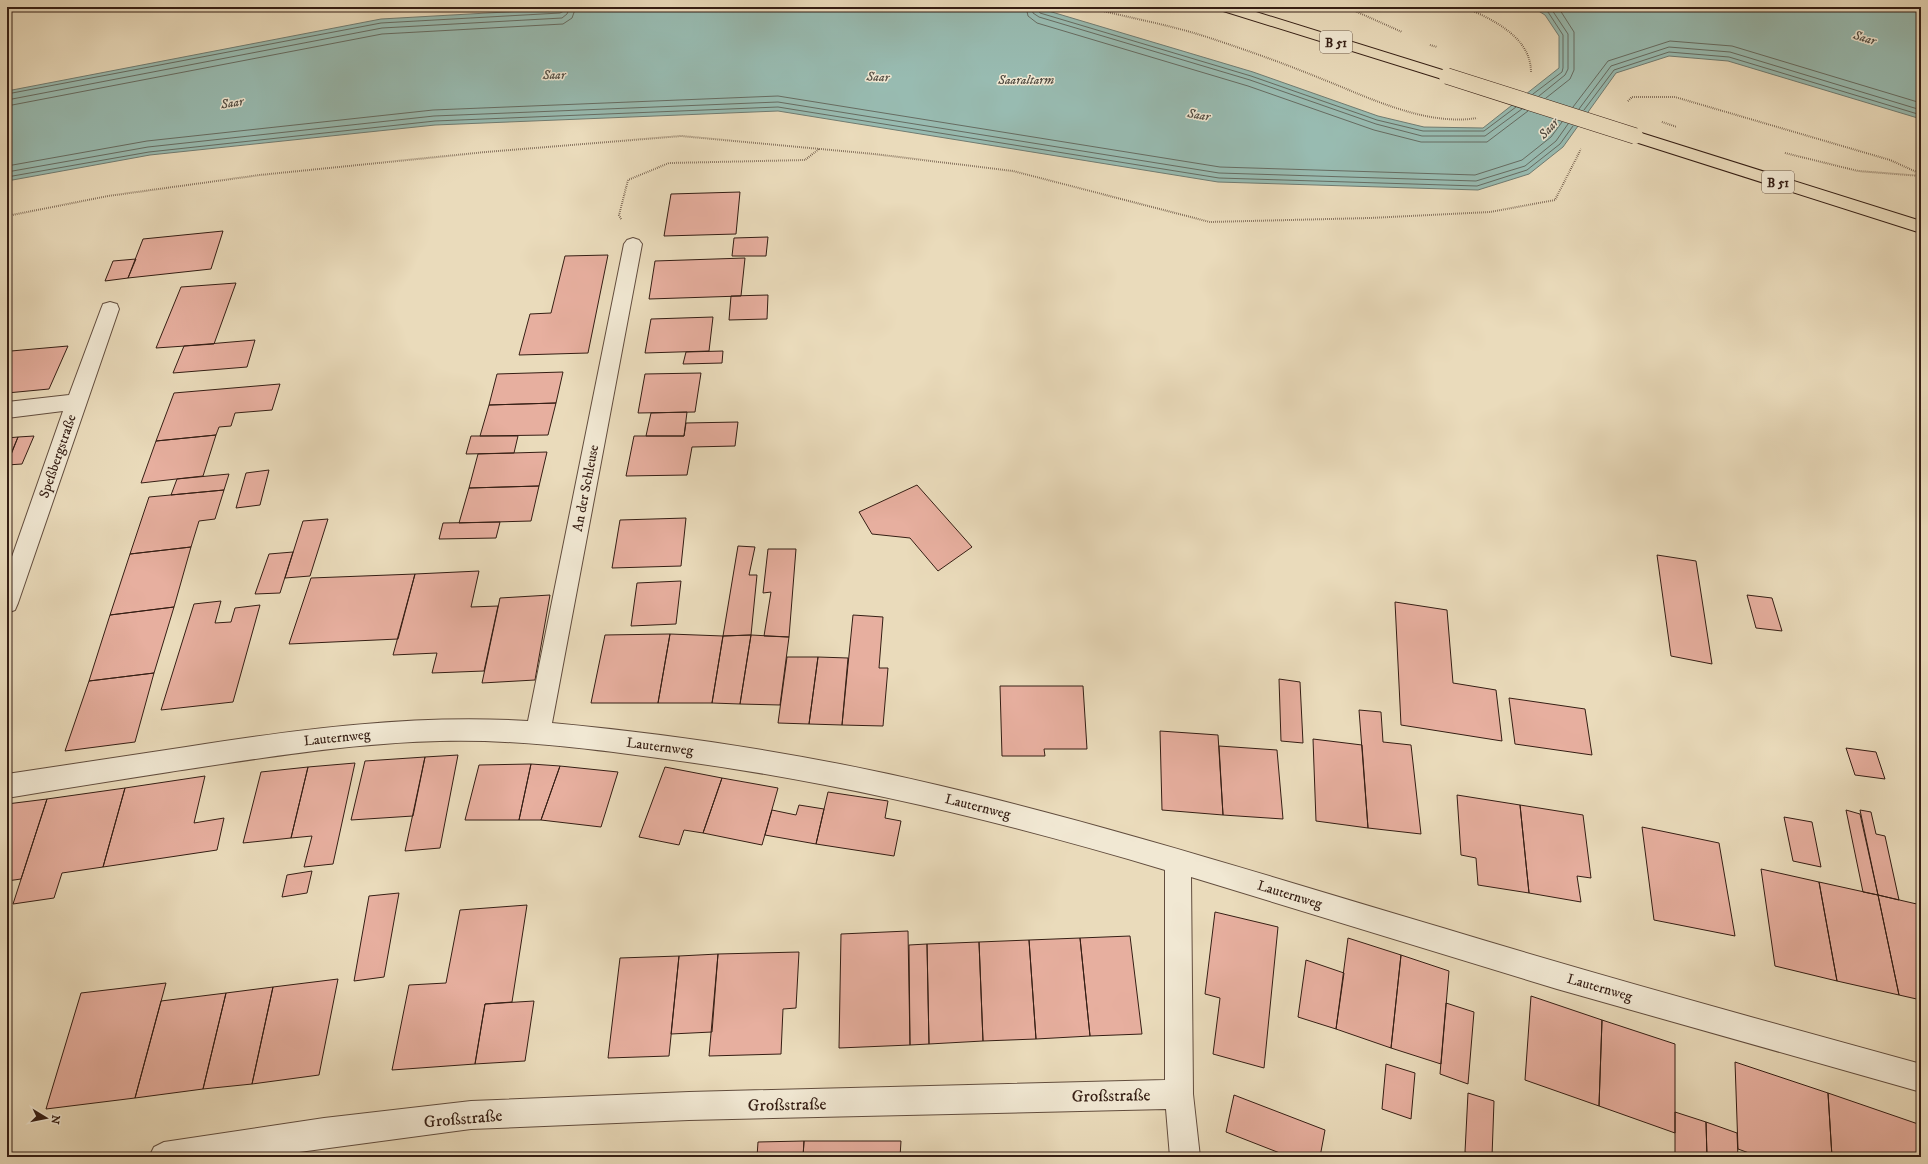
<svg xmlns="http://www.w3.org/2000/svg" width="1928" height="1164" font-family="'IM FELL DW Pica',serif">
<rect width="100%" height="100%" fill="#eadbbb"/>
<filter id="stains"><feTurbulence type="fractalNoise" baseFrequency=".005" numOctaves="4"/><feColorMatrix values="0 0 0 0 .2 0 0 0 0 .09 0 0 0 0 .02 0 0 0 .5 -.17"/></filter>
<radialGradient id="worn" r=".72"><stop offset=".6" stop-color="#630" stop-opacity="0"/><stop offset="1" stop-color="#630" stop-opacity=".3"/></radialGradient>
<path fill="#98bbb1" stroke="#707c72" d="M594,7H1035L1253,72L1378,116L1424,127L1483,128L1559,68V36L1545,15L1532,7H1921V119L1728,61L1669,56L1616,73L1563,147L1529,174L1478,190L1218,182L778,111L435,125L150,155L7,181V91L381,19Z"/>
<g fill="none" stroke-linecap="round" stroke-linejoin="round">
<path stroke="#666c62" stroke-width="1" d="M1026,7L1028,16L1037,23L1248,86L1374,130L1421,142H1487L1528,111
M1032,7L1033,13L1039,17L1250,80L1376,124L1422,136H1485L1522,109
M1037,7L1040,13L1251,76L1377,120L1423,131H1484L1516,107
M7,94L381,23L560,13L564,11V7
M1533,94L1562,72L1563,68V35L1548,12L1540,7
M1539,96L1565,75L1568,69V34L1550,7
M1546,98L1570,79L1574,70V32L1558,7
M7,100L382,28L562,18L567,14L570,7
M7,106L382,34L563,24L572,18L576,7
M1573,107L1608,61L1670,41L1732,46L1921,103
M1579,109L1611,66L1669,47L1730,52L1921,110
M1584,110L1614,70L1669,52L1729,57L1921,115
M7,166L147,141L433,110L778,96L1220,167L1475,175L1522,160L1551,137L1562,122
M7,172L148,147L434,116L778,102L1219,173L1476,181L1525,166L1556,141L1568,124
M7,177L149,152L435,121L778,107L1219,178L1477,186L1527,170L1560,144L1573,126"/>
</g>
<path fill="#e7af9f" stroke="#351e14" d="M740,192L736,234L664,236L671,194Z
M223,231L211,269L128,278L143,239Z
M768,237L766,256H732L734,238Z
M608,255L588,353L519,355L530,314L551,313L565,256Z
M745,258L741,296L649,299L655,261Z
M136,259L128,278L105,281L113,261Z
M236,283L214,344L156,348L181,287Z
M768,295L767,319L729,320L731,296Z
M713,317L709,351L645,353L651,319Z
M255,340L247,367L173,373L184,346Z
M68,346L49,389L7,393V359L11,351Z
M723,351L722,363L683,364L686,352Z
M563,372L556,403L489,405L497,374Z
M701,373L695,412L638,413L645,374Z
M280,384L272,410L235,413L231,426L219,427L216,435L156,441L174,393Z
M556,403L548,435L480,436L489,405Z
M687,412L684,436H646L651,413Z
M738,422L735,446L692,447L687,475L626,476L634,436H684L686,423Z
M216,435L203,476L141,483L156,441Z
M34,436L22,464L7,465L18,437Z
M471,436H518L514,453L466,454Z
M18,437L7,463V438Z
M547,452L539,486L469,488L478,454Z
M269,470L260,505L236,508L246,473Z
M229,474L224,490L171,495L177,479Z
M917,485L972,547L938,571L910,538L872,534L859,512Z
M539,486L531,521L459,523L469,488Z
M224,490L215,519L199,521L191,547L130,554L149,497Z
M686,518L681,566L612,568L620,520Z
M328,519L310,576L285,578L303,521Z
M500,522L496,538L439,539L443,523Z
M738,546L755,547L749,575H757L751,635L723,636Z
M191,547L174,607L110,615L130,554Z
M768,549H796L789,637L764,636L771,592L763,593Z
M293,552L280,593L255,594L269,554Z
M1657,555L1696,561L1712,664L1671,656Z
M479,571L471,607L498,606L484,671L432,673L437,653L393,655L415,574Z
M415,574L398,639L289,644L311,578Z
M681,581L676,624L631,626L637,583Z
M550,595L535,680L482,683L500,598Z
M1747,595L1772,598L1782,631L1756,628Z
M221,601L215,623L231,622L235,608L260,605L233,702L161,710L194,604Z
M1395,602L1447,610L1453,683L1496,690L1502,741L1401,725Z
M174,607L154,673L89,681L110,615Z
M853,615L883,617L879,668H888L883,726L842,725Z
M670,634L658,703H591L605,635Z
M670,634L723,636L712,703H658Z
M751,635L740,704L712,703L723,636Z
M751,635L789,637L780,705L740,704Z
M787,657H818L809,724L778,723Z
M818,657L848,658L842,725L809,724Z
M154,673L135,742L65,751L89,681Z
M1279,679L1300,682L1303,743L1281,741Z
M1000,686H1083L1087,749H1044L1045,756H1002Z
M1509,698L1585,709L1592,755L1515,744Z
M1359,710L1381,712L1383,742L1411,745L1421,834L1368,828Z
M1160,731L1218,735L1223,815L1162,810Z
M1313,739L1362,745L1368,828L1316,821Z
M1219,746L1277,750L1283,819L1223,815Z
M1846,748L1876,752L1885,779L1855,775Z
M458,755L440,848L405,851L425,757Z
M425,757L413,816L351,820L365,761Z
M355,763L333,864L304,867L312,836L291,838L308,767Z
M531,764L519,820H465L479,765Z
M531,764L560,766L541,820H519Z
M560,766L618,772L601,827L541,820Z
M308,767L291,838L243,843L261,772Z
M665,767L722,778L703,833L684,830L679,845L639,837Z
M205,776L194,823L224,818L217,850L103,867L125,788Z
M722,778L778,788L762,845L703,833Z
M125,788L103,867L62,873L54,898L13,904L47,799Z
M828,792L888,801L885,818L901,821L894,856L816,844Z
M1457,795L1520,805L1529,893L1478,885L1476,858L1461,855Z
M47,799L21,879L7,881V804Z
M799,805L824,809L816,844L765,835L772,810L796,815Z
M1520,805L1583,815L1591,878L1577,876L1581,902L1529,893Z
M1846,810L1860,814L1878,895L1863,892Z
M1860,810L1871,812L1876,834L1885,836L1899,900L1878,895Z
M1784,817L1812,822L1821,867L1793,861Z
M1642,827L1719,843L1735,936L1654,920Z
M1761,869L1819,882L1837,981L1775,966Z
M312,871L307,893L282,897L287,875Z
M1819,882L1878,895L1899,995L1837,981Z
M399,893L384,977L354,981L369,896Z
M1878,895L1921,905V1000L1899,995Z
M527,905L512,1002L485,1004L475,1064L392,1070L409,985L446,983L460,910Z
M1215,912L1278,927L1264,1068L1213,1054L1220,998L1205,994Z
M908,931L910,1045L839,1048L841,934Z
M1130,936L1142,1034L1090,1036L1080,938Z
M1080,938L1090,1036L1036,1039L1029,940Z
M1348,938L1401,955L1391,1048L1336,1029Z
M1029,940L1036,1039L983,1041L979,942Z
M979,942L983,1041L929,1044L927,944Z
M927,944L929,1044L910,1045L909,945Z
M799,952L796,1008L783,1009L781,1054L709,1056L718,954Z
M718,954L712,1032L671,1034L679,956Z
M1401,955L1449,971L1441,1064L1391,1048Z
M679,956L669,1056L608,1058L620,958Z
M1306,960L1344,973L1336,1029L1298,1017Z
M338,979L319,1075L252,1084L273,987Z
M166,983L135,1098L46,1109L81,993Z
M273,987L252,1084L203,1089L226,993Z
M226,993L203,1089L135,1098L161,1001Z
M1531,996L1602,1020L1599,1106L1525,1080Z
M534,1001L525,1061L475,1064L485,1004Z
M1446,1003L1474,1012L1468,1084L1440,1074Z
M1602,1020L1675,1044V1133L1599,1106Z
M1735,1062L1828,1093L1832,1157H1760L1738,1149Z
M1386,1064L1415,1073L1411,1119L1382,1109Z
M1468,1093L1494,1101L1492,1157H1482L1465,1152Z
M1828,1093L1921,1125V1157H1832Z
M1234,1095L1325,1130L1320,1157H1290L1226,1132Z
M1675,1112L1706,1122L1707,1157H1675Z
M1706,1122L1737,1133L1738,1157H1707Z
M804,1141H901L900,1157H803Z
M804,1141L803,1157H757L758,1142Z
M626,1153V1157H580L581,1155Z"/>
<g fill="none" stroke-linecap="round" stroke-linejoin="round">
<g stroke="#624d3e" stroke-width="2">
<path id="minor" d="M633,238L639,240L642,244L552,723C681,735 811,755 937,785C1108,825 1274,878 1443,928C1601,976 1761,1020 1921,1064V1092L1557,989L1191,877L1193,1094L1200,1157H1170L1166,1109L689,1120L471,1129L262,1157H149L154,1147L164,1142L324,1118L471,1101L689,1092L1165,1080V870C999,820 830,780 658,758C586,748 513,739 440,741C354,743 268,757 182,770C124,779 65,788 7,798V774C67,765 126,756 186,747C300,729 413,714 528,721L624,244L627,240Z
M110,302L117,304L119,309L18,603L15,610L7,613V571L63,411L7,418V402L69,395L101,309L103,304Z"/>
</g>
<g stroke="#351e14" stroke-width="2">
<path id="major" d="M1218,7H1240L1452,73L1455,76L1452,79H1442L1220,10Z
M1635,131L1921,221V233L1629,140L1627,136L1629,132Z"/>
</g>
<path stroke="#351e14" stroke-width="2" stroke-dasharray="0.5 1.5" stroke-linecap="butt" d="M1087,7C1129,18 1172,25 1213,39C1246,50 1280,62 1312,75C1362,94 1423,127 1477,118
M1346,7L1402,32
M1464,7C1492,19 1531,37 1531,72
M1628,101L1632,97H1675L1890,160L1921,174
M1785,153L1858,171L1921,176
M7,216L108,196L260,175L486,152L681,136L874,154L1013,171L1210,222L1370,218L1490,212L1555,200L1581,149
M621,219L619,215L628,180L669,163L805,160L819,149"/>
<use href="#minor" fill="#f1e8d3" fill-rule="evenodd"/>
<use href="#major" fill="#eadbbb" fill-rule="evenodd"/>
<g stroke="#351e14" stroke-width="17" stroke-linecap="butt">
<path id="major-bridge" d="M1447,76L1635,136"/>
</g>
<path stroke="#351e14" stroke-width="2" stroke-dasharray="0.5 1.5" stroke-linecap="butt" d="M1430,45L1437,47
M1662,122L1677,127"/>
<use href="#major-bridge" stroke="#eadbbb" stroke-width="16"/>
</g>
<g text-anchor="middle" stroke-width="3" stroke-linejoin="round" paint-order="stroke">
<g font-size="13" font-style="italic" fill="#534d43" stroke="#f1e8d3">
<text transform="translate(1865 37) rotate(17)" y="5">Saar</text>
<text transform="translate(554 74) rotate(-1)" y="5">Saar</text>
<text transform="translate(878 76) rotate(3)" y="5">Saar</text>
<text x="1026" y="84">Saaraltarm</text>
<text transform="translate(232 102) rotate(-9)" y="5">Saar</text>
<text transform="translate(1199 114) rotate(10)" y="5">Saar</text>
<text transform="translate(1548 128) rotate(-48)" y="5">Saar</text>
</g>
<g fill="#f1e8d3" stroke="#6d5b4d" stroke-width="1">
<rect x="1320" y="31" width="32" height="22" rx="3"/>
<rect x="1762" y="171" width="32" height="22" rx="3"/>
</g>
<g font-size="13" font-weight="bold" fill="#351e14">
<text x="1336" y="47">B 51</text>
<text x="1778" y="187">B 51</text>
</g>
<g font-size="14" fill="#351e14" stroke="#f1e8d3">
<text transform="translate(57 456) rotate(-71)" y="5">Speßbergstraße</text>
<text transform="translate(585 488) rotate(-79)" y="5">An der Schleuse</text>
<text transform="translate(337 737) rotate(-6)" y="5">Lauternweg</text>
<text transform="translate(660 746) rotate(7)" y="5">Lauternweg</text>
<text transform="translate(978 806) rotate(14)" y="5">Lauternweg</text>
<text transform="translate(1290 894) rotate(17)" y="5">Lauternweg</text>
<text transform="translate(1600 987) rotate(16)" y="5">Lauternweg</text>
</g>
<g font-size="17" fill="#351e14" stroke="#f1e8d3">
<text transform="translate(1111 1095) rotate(-1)" y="6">Großstraße</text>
<text transform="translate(787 1104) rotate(-1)" y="6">Großstraße</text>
<text transform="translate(463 1118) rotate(-5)" y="6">Großstraße</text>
</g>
</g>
<rect width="1928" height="1164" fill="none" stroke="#eadbbb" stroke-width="24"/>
<rect x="8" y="8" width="1912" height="1148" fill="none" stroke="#351e14" stroke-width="2"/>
<rect x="12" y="12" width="1904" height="1140" fill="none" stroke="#351e14"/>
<g transform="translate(46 1118) rotate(100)" stroke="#f1e8d3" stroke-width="3" paint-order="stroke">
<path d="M0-3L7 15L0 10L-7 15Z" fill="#351e14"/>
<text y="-6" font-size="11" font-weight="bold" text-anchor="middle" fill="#351e14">N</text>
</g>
<rect width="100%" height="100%" filter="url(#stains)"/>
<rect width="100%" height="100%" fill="url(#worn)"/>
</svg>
